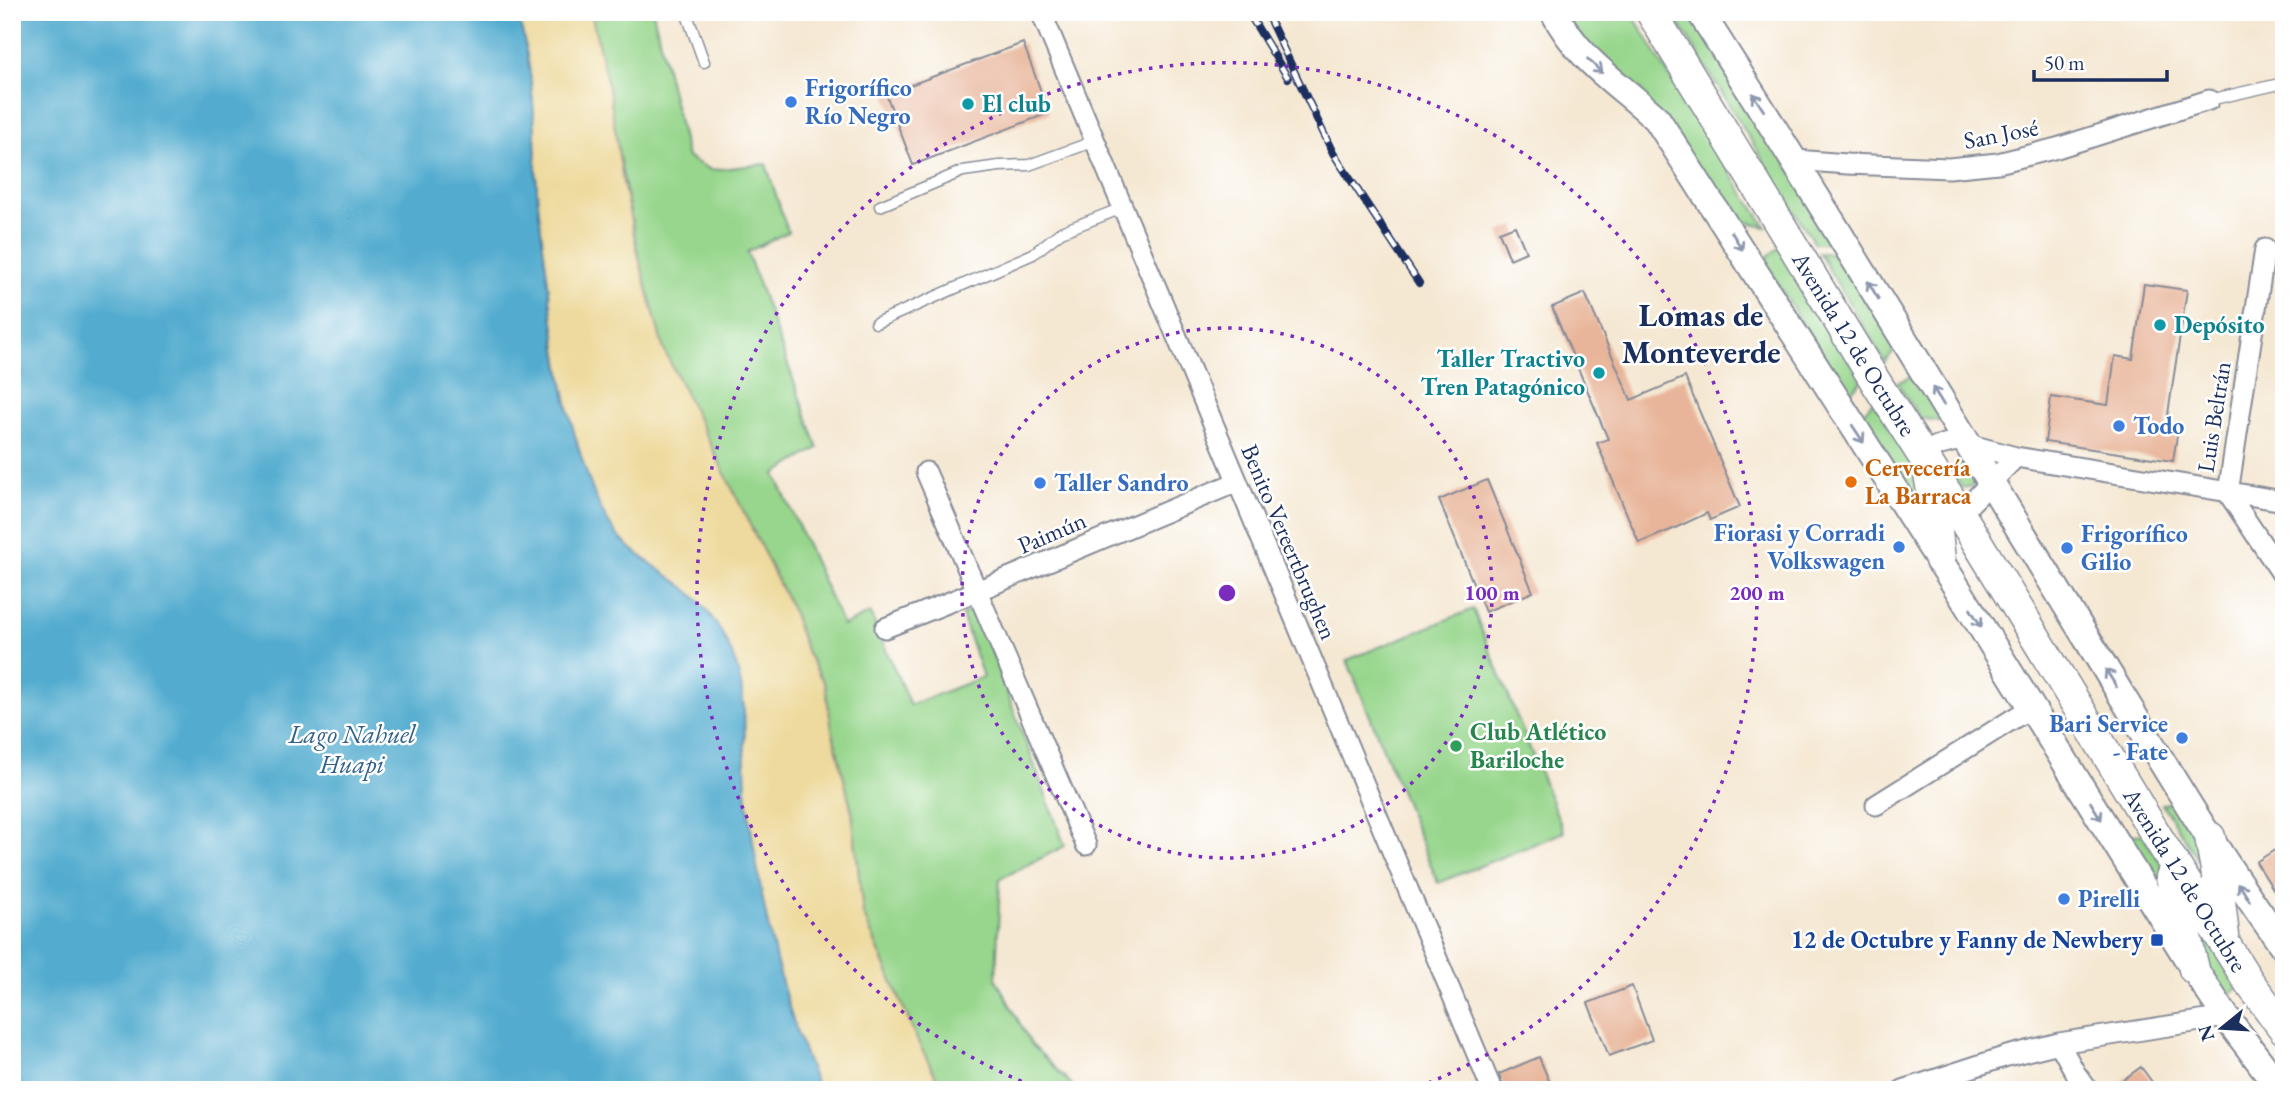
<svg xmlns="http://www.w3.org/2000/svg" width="2296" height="1102" font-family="'EB Garamond',serif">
<rect width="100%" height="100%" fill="#fff"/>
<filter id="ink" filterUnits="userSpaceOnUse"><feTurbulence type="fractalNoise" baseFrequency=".0143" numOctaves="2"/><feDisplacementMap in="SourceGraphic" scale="14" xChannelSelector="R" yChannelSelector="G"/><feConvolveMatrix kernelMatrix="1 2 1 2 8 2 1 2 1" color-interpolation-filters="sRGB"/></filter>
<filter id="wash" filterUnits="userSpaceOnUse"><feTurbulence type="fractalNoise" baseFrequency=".00686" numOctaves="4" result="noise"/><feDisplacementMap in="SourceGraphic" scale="28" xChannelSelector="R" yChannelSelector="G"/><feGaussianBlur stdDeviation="1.57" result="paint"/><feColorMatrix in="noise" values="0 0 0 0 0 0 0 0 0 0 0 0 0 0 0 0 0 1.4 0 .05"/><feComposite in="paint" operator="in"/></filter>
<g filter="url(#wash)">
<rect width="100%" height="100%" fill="#f5e8d3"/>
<path fill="#97d68c" stroke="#598275" stroke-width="2" d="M591,12H653L687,157L711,170L766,164L788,232L747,252L818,448L775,474L843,626L870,613L910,705L983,677L962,615L975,608L1065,846L1000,879L996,979L1031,1044L1077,1090H943L919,1044L863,914L852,812L832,730L825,685L807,653L791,608L663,348L639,258Z
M1560,12H1631L1696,121L1766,227L1736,219Z
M1672,12H1693L1836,243H1814Z
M1780,247L1862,380L1847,396L1763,260Z
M1819,253L1843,254L1898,346L1885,362Z
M1916,374L1945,422L1920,418L1897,383Z
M1875,399L1921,478L1931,528L1860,416Z
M1965,460L1978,480L1972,486L1962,488L1951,470L1957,462Z
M1473,609L1564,832L1438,883L1347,660Z
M2181,801L2210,877L2162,804Z
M2142,834L2166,872L2180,930L2122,837Z
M2194,915L2241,985L2225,998L2200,959Z"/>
<path fill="#eeda9e" stroke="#84847e" stroke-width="2" d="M518,12H591L610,95L623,183L639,258L663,348L791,608L807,653L825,685L832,730L852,812L863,914L919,1044L943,1090H819C780,999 759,897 747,799C742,757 749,713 738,672C730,643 712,613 691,593C670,574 642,561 622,540C607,525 596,500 589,480C565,414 556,346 547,276C544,248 539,219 537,190C535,157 536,125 532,92C530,65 524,38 518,12Z"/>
<path fill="#52accf" stroke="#366e96" stroke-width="2" d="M12,12H518C524,38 530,65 532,92C536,125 535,157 537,190C539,221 544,252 548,282C556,350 565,415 589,480C596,500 607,525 622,540C642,561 670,574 691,593C712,613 730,643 738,672C749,713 742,757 747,799C760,897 779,998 819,1090H12Z"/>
<g id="blocks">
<path fill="#e8b59a" d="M1023,43L1049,113L913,165L886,94Z
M1515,226L1526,252L1510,259L1499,232Z
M2144,284L2187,290L2166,427L2178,429L2173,461L2045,442L2051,397L2108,405L2115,356L2133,359Z
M1585,293L1631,400L1685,377L1740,507L1710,520L1707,513L1673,529L1639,543L1597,443L1608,439L1552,307Z
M1487,480L1533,592L1485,612L1439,500Z
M2284,844V906L2256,862Z
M1632,986L1652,1040L1609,1056L1588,1003Z
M1539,1057L1553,1090H1504L1499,1074Z
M2141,1067L2158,1090H2109Z"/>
</g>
</g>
<g filter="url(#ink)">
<use href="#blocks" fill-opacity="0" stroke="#888c98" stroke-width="2"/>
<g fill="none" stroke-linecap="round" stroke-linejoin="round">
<g stroke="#888c98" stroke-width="13">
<path id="lane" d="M686,12L704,62
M2209,100L2284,83
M880,206L963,171L999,166L1029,165L1095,141
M876,323L1033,254L1061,232L1122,208"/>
</g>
<g stroke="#888c98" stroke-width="23">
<path id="street" d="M1041,12L1492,1090
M1795,160L1847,164L1949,168L1998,163L2057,148L2209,100
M2265,249L2228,493L2284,577
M1922,454L1937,446L1956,441L2016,457L2284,501
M926,472L1086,845
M1960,514L2016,457
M885,628L977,591L1237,482
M1876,805L2032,707
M2059,1043L2076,1074L2088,1090
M1903,1090L2007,1056L2059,1043L2226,1017"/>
</g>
<g stroke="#888c98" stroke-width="30">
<path id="secondary" d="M1554,12C1580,62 1617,82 1657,119L1954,583L2194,969L2226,1017L2281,1090
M1700,12C1832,217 1956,427 2084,634C2149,739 2211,848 2284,947"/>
</g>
<g stroke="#888c98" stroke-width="33">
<path id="primary" d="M1651,12L1877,384L1960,514L2163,846L2249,982L2284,1029
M1929,474L1934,503L1940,560
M2210,837L2217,875L2224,936
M2171,877L2194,969"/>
</g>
<use href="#lane" stroke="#fff" stroke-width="10"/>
<use href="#street" stroke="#fff" stroke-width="19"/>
<use href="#secondary" stroke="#fff" stroke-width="26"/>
<use href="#primary" stroke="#fff" stroke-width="30"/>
<g stroke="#1b2f5e" stroke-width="8">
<path id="rail" d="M1248,12L1288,78
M1266,12L1333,153L1419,283"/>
</g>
<use href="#rail" stroke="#fff" stroke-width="5" stroke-dasharray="16" stroke-linecap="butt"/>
</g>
<defs><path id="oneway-shaft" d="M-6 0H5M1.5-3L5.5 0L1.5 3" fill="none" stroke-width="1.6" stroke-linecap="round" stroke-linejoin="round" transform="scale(1.75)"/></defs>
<g stroke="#8d97ae">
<use href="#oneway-shaft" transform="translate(1595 66) rotate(44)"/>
<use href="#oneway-shaft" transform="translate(1758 102) rotate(-123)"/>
<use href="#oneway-shaft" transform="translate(1737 241) rotate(58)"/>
<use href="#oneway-shaft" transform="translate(1873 290) rotate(-121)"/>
<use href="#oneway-shaft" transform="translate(1938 396) rotate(-122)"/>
<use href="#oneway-shaft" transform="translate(1858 434) rotate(57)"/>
<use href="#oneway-shaft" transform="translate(1976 618) rotate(58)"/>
<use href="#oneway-shaft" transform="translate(2111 678) rotate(-122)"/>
<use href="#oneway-shaft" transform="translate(2096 811) rotate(58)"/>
<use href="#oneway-shaft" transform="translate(2244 892) rotate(-122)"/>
</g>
</g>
<g fill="none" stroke="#7b2cbf" stroke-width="3.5" stroke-dasharray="3.5 7">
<circle cx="1227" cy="593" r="265"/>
<path d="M1041 1089A530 530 0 1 1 1413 1089"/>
</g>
<g fill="#3f7fe0" stroke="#fff" stroke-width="2.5">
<circle cx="791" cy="102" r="7"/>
<circle cx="2119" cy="426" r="7"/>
<circle cx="1040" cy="483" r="7"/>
<circle cx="1899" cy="547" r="7"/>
<circle cx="2067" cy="548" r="7"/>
<circle cx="2182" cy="738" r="7"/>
<circle cx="2064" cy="899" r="7"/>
</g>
<g fill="#0f9aa8" stroke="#fff" stroke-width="2.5">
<circle cx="968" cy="104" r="7"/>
<circle cx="2160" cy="325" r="7"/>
<circle cx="1599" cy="373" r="7"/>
</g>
<circle fill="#e8710a" stroke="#fff" stroke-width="2.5" cx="1851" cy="482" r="7"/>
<circle fill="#2e9e5b" stroke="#fff" stroke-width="2.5" cx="1456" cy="746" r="7"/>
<rect fill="#1a4fb4" stroke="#fff" stroke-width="2.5" x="2150" y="933" width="14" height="14" rx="3.5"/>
<g text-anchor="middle" stroke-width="5" stroke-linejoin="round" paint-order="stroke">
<g font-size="24" font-weight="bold" fill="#366cbe" stroke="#fff" text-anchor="start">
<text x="805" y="96">Frigorífico<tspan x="805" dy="28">Río Negro</tspan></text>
<text x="2133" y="434">Todo</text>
<text x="1054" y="491">Taller Sandro</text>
<text x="1885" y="541" text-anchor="end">Fiorasi y Corradi<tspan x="1885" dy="28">Volkswagen</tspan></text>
<text x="2081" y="542">Frigorífico<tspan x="2081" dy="28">Gilio</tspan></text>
<text x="2168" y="732" text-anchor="end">Bari Service<tspan x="2168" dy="28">- Fate</tspan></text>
<text x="2078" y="907">Pirelli</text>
</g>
<g font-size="24" font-weight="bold" fill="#0d838f" stroke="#fff" text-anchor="start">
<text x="982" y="112">El club</text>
<text x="2174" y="333">Depósito</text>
<text x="1585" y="367" text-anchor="end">Taller Tractivo<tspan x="1585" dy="28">Tren Patagónico</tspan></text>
</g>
<g font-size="24" fill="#1b2f5e" stroke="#fff">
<text transform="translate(2001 134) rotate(-11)" y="8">San José</text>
<text transform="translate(1854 344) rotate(58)" y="8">Avenida 12 de Octubre</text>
<text transform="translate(2214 417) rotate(-81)" y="8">Luis Beltrán</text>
<text transform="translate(1052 533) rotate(-23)" y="8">Paimún</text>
<text transform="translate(1289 542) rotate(67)" y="8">Benito Vereertbrughen</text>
<text transform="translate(2185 880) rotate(58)" y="8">Avenida 12 de Octubre</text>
</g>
<g font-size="24" font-weight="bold" fill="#c56008" stroke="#fff" text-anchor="start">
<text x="1865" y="476">Cervecería<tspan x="1865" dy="28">La Barraca</tspan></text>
</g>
<g font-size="24" font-weight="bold" fill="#27864d" stroke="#fff" text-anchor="start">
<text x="1470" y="740">Club Atlético<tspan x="1470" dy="28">Bariloche</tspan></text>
</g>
<g font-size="24" font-weight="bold" fill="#164399" stroke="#fff" text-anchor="end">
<text x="2143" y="948">12 de Octubre y Fanny de Newbery</text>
</g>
<g font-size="26" font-style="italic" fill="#31618b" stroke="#fff">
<text x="352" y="743">Lago Nahuel<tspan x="352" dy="30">Huapi</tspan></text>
</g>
<g font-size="32" font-weight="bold" fill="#1b2f5e" stroke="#fff">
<text x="1701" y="326">Lomas de<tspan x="1701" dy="37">Monteverde</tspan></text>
</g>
</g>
<circle cx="1227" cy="593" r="10" fill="#7b2cbf" stroke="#fff" stroke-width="3.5"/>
<g font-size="21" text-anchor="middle" font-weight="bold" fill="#7b2cbf" stroke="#fff" stroke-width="5" stroke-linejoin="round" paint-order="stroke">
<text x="1492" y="600">100 m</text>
<text x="1757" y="600">200 m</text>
</g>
<rect width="2296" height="1102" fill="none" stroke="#fff" stroke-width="42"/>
<g transform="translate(2222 1028) rotate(252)" stroke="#ffffff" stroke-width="5" paint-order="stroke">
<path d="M0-5L12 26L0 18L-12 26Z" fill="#1b2f5e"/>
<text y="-10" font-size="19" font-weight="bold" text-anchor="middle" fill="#1b2f5e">N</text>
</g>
<path d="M2034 70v10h133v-10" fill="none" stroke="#1b2f5e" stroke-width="3.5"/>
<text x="2044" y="70" font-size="21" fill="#1b2f5e" stroke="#ffffff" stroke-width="5" paint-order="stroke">50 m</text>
</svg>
